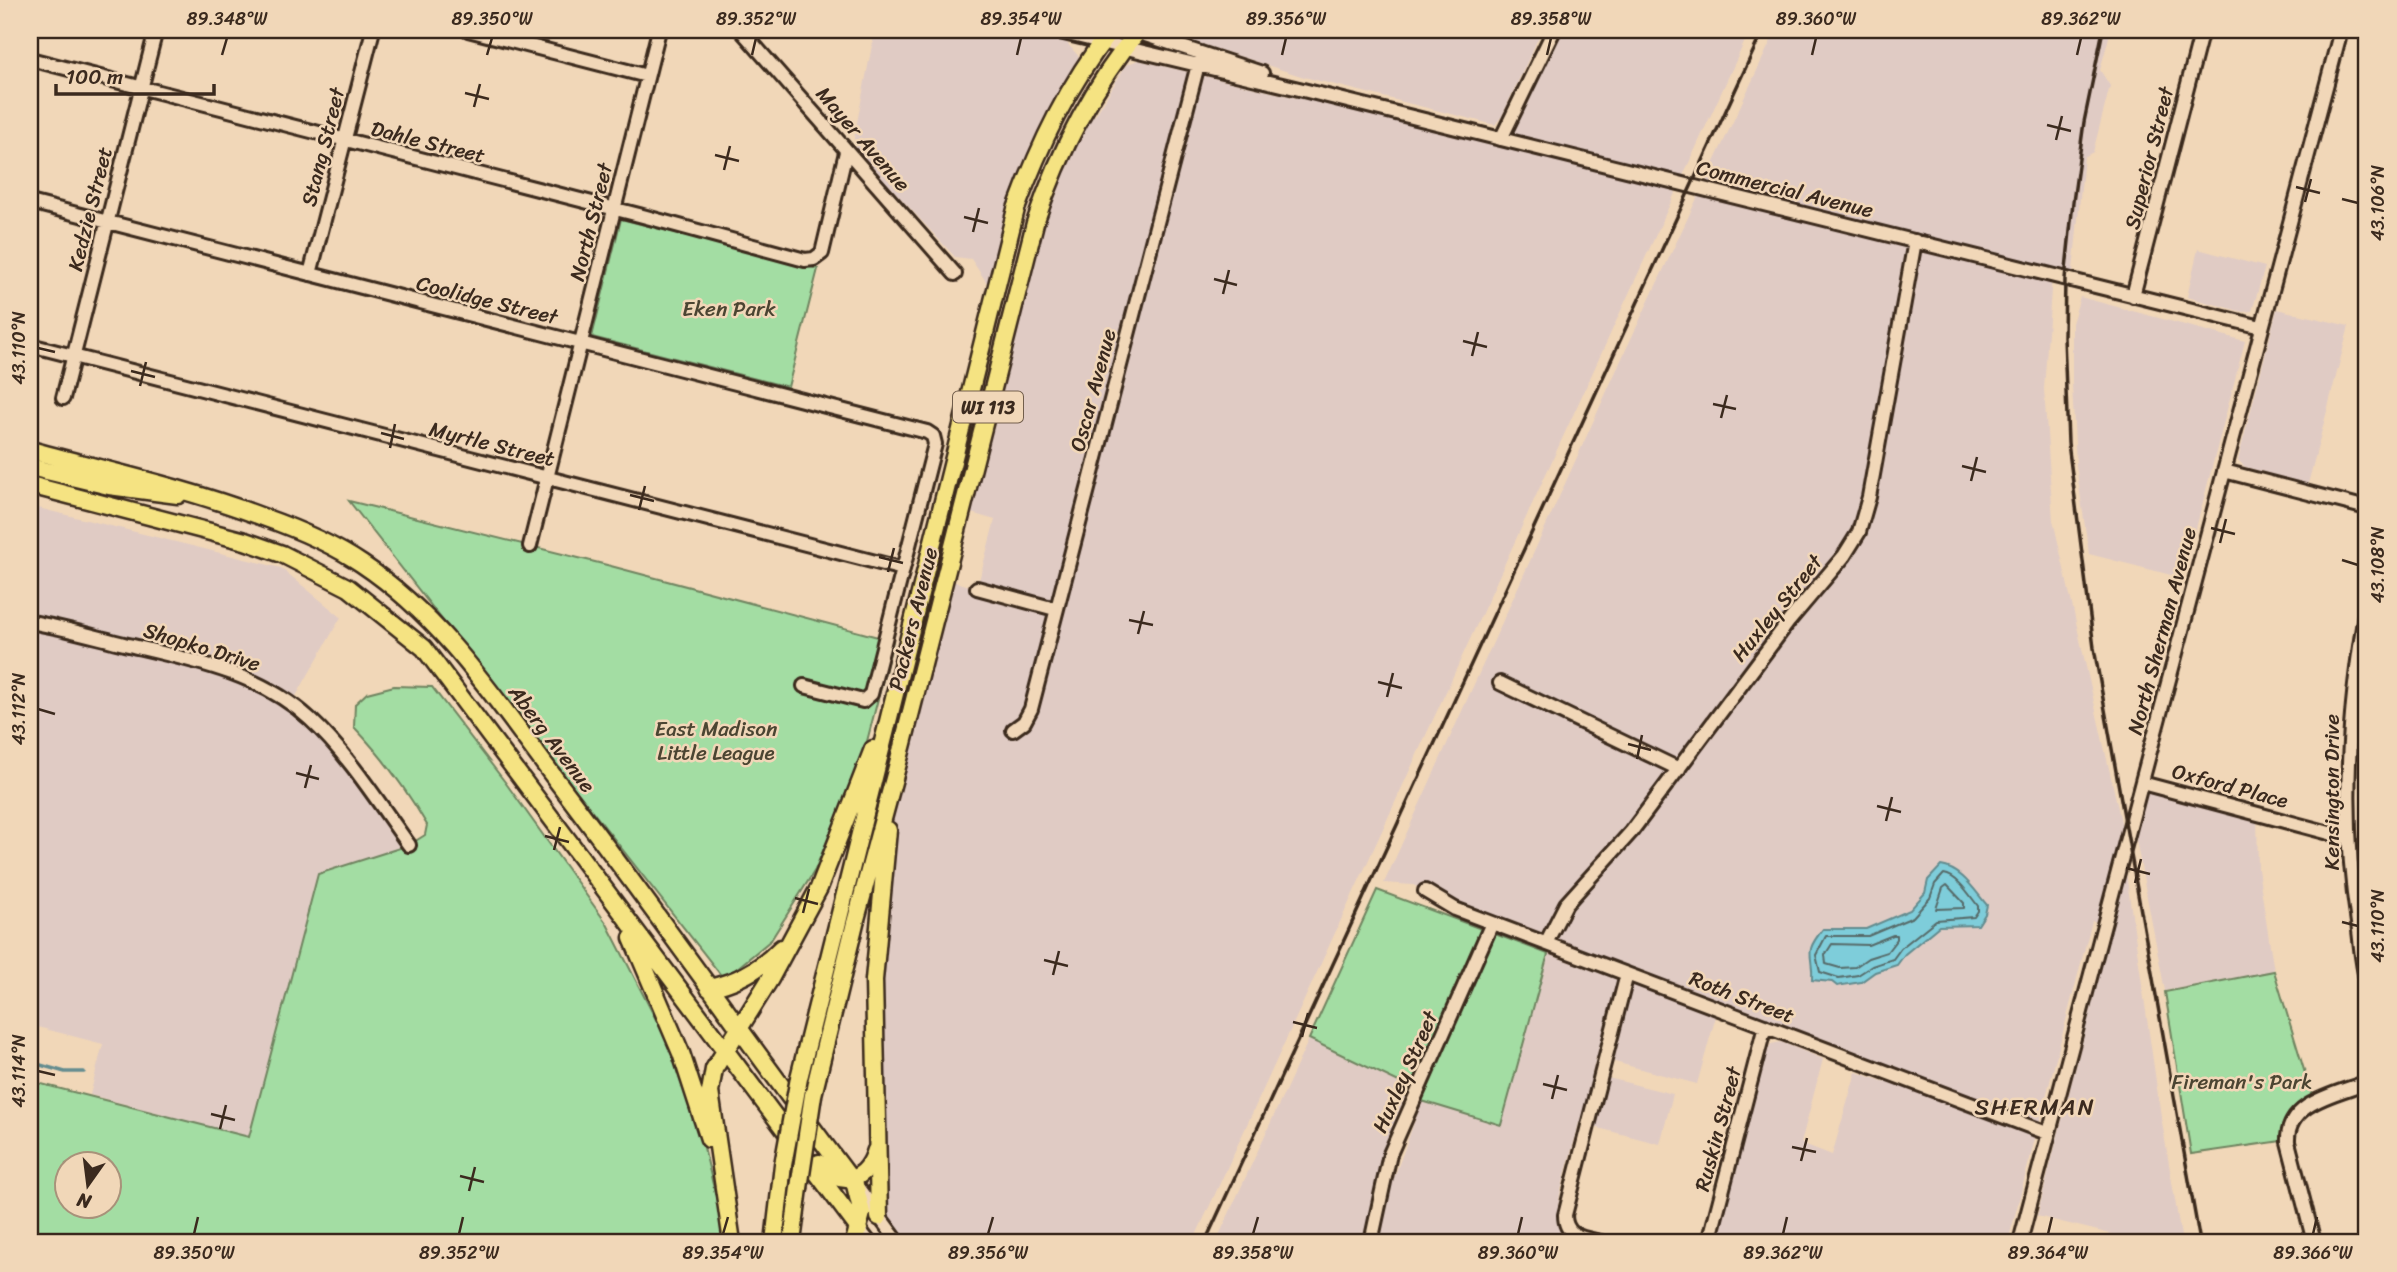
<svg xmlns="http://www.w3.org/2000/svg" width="2397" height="1272" font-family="Sriracha,sans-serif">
<rect width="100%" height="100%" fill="#f1d7b8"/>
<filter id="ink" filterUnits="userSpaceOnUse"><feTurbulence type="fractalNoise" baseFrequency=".0143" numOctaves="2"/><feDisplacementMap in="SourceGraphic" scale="14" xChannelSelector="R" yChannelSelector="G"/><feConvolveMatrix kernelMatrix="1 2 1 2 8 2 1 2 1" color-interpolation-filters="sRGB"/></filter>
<g filter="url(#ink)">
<path fill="#e0cbc4" d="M875,30H1019L1066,42L1081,59L1010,208L989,286L971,259L955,257L857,151L854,138Z
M1164,30H1542L1502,116L1495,125L1304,77L1176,36Z
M1554,30H1750L1193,1242H898L855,1185L879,1193L882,867L895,776L945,579L977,588L995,520L961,510L1021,275L1085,105L1095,116L1126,65L1138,60L1297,98L1299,89L1501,139Z
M1776,30H2111L2100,70L2110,86L2093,152L2084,157L2072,281L2052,276L2044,389L2053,520L2126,844L2104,923L2092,921L2008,1242H1716L1747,1122L1767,1051L1771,1044L1781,1042L1823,1059L1801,1143L1832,1155L1856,1072L1885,1082L1890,1066L1884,1071L1718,1009L1697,1084L1596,1057L1592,1074L1673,1094L1660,1144L1579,1123L1560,1194L1557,1214L1560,1230L1568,1238L1576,1242H1216L1309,1039L1409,1086L1382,1156L1375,1182L1391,1186L1422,1101L1501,1125L1548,954L1624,982L1626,974L1413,885L1384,883L1622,358Z
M2198,249L2265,267L2252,311L2243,312L2187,297Z
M2080,297L2245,341L2183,578L2089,554L2076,465L2072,384V323Z
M2277,309L2349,326L2308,484L2245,467L2238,460Z
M30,506L281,568L341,617L291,705L309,718L409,845L318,874L249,1137L90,1095L103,1044L30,1025Z
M2142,783L2257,814L2258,869L2274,971L2165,991L2132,819Z
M2126,873L2161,1116L2182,1242H2143L2037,1216Z"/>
<path fill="#a3dda3" stroke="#6f8460" stroke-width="2" fill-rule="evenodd" d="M621,219L818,269L788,387L592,337Z
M349,501L607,565L893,641L865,749L815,870L771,940L724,979Z
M394,686L432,687L505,782L607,924L668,1043L694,1107L718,1205L723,1242H30V1081L249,1137L318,874L409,845L425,835L427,825C406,789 383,757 354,727L355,704L367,693ZM66,1164H108V1206H66Z
M1377,890L1548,954L1501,1125L1422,1101L1424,1094L1309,1039Z
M2274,971L2314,1103L2300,1110L2288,1140L2191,1154L2165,992Z"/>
<path fill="#7ecdda" stroke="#638c8f" stroke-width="2" d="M1941,866C1962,869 1974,890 1987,905L1985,914L1978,925L1939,926L1905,954L1897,965L1875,972L1861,982L1837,986L1832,982L1812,980C1814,953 1802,955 1823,929H1866L1910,910L1925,893L1928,880Z"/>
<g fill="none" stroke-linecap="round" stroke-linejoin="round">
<path stroke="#566b69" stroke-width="2" d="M1944,874C1958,876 1970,896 1978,906V911L1974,917L1936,920L1901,948L1893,959L1872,966L1858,975L1839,978L1820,972L1816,955L1826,936H1868L1913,917L1930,898L1935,884Z
M1947,885L1964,903V908L1936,909L1943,888Z
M1893,935H1897V939L1887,952L1868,958L1855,967L1840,968L1826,964L1825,955L1832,944L1868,945Z"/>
<path stroke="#638c8f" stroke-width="3.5" d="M30,1062L65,1072H84"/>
<g stroke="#3b2a1e" stroke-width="18">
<path id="minor" d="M468,30L647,76
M741,30L955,274
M1051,30L1299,89L2261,327
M1130,30L1262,73
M30,59L639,215L805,260L814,259L822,253L846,152
M1501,139L1554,30
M30,202L927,432L933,436L935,444L871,694L863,701L804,686
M310,274L373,30
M2133,296L2202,30
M30,345L903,569
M63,398L156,30
M2224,471L2367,508
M530,546L659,30
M977,588L1055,609
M2367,603C2348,710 2341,815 2358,923C2361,942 2361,962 2367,981
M30,622C61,627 92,636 124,644C188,659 259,672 310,719C349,755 378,802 409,845
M1500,683L1679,769
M1013,730L1024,722L1031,709L1201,53
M2142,783L2348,838
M1425,891L1455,909L2047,1133
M1546,943L1566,904L1631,832L1789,621L1844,556L1859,532L1869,497L1915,241
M859,1189L898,1242
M859,1229L869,1242
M1371,1242L1390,1154L1492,923
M1601,1242C1583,1238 1565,1237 1565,1215L1627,974
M1709,1242L1765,1026
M2020,1242L2341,30
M2314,1242L2288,1142C2286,1102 2337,1094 2367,1082"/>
</g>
<g stroke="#3b2a1e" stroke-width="21">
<path id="major" d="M30,450C108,471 186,488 263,517C297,529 331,543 362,564C443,618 496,700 554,777C656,911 753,1050 855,1185L862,1213L854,1242
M30,467L109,486L178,495
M30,485L245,541L282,554L349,588L424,648L859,1229
M632,938L681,1053L709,1139
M709,988C737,982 761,969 781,948
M799,1078L1016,209C1040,144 1068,85 1111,30
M813,1095L855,923L897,767L1035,223C1059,152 1091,88 1139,30
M819,1163C840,1190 867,1181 876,1150
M879,1217L874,980L888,830
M732,1242L710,1092L714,1069L770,979L819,888L873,749
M774,1242L783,1165
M792,1242L799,1188"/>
</g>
<use href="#minor" stroke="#f1d7b8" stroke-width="12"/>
<use href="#major" stroke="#f5e382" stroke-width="16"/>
<path stroke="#3b2a1e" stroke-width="3.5" d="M2103,30L2084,122L2073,202L2065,279L2064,337L2068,443L2094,648L2200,1242
M1205,1242L1763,30"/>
<g stroke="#3b2a1e" stroke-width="21" stroke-linecap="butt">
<path id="major-bridge" d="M783,1165L799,1078
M799,1188L813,1095"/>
</g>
<use href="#major-bridge" stroke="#f5e382" stroke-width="16"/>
</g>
</g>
<path fill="none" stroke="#3b2a1e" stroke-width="2.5" d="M222,55L227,38M487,55L492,38M752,55L756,38M1017,55L1021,38M1282,55L1286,38M1547,55L1551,38M1812,55L1816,38M2077,55L2081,38M465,93L489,99M474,107L480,84M2047,125L2071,131M2056,140L2062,116M715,155L739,161M724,170L730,146M2296,187L2320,193M2342,199L2358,203M2305,202L2311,179M964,217L988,223M973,232L979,208M1214,279L1237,285M1223,294L1229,270M1463,341L1487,347M38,348L55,352M1472,356L1478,332M131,371L155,377M140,386L146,362M1713,404L1736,409M1721,418L1727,395M381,433L404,439M390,448L395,424M1962,466L1986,472M1971,481L1977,457M630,495L654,501M639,510L645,486M2211,528L2235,534M2220,543L2226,519M879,557L903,563M2342,560L2358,565M888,572L894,548M1129,620L1153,625M1138,634L1144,611M1378,682L1402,688M1387,697L1393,673M38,709L55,714M1628,744L1651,750M1637,759L1642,735M296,773L319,779M305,788L311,765M1877,806L1901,812M1886,821L1892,797M545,836L569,842M554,850L560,827M2126,868L2150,874M2135,883L2141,859M795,898L818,904M803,913L809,889M2342,922L2358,926M1044,960L1068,966M1053,975L1059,951M1293,1022L1317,1028M1302,1037L1308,1013M38,1071L55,1075M1543,1084L1567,1090M1552,1099L1558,1075M211,1114L235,1120M220,1129L226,1105M1792,1147L1816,1152M1801,1161L1807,1138M460,1176L484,1182M469,1191L475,1167M194,1234L198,1217M459,1234L463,1217M723,1234L728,1217M988,1234L993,1217M1253,1234L1258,1217M1518,1234L1522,1217M1783,1234L1787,1217M2048,1234L2052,1217M2313,1234L2317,1217"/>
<g text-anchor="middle" stroke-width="5" stroke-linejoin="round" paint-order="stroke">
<rect fill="#f1d7b8" stroke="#725e4c" stroke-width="2" x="953" y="391.5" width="70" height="31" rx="5"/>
<g font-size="19" font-weight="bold" fill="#3b2a1e">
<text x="988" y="414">WI 113</text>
</g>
<g font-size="21" fill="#3b2a1e" stroke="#f1d7b8">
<text transform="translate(863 139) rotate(49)" y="7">Mayer Avenue</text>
<text transform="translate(428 142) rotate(14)" y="7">Dahle Street</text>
<text transform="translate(323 147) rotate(-76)" y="7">Stang Street</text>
<text transform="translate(2149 158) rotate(-76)" y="7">Superior Street</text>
<text transform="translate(1785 189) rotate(14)" y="7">Commercial Avenue</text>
<text transform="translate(90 209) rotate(-76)" y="7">Kedzie Street</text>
<text transform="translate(591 222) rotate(-76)" y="7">North Street</text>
<text transform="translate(487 300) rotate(14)" y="7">Coolidge Street</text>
<text transform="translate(1093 390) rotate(-75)" y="7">Oscar Avenue</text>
<text transform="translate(492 444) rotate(14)" y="7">Myrtle Street</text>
<text transform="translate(1777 608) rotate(-51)" y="7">Huxley Street</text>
<text transform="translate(913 619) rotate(-76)" y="7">Packers Avenue</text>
<text transform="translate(2162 631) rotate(-75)" y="7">North Sherman Avenue</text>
<text transform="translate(202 647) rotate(17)" y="7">Shopko Drive</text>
<text transform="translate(552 739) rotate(53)" y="7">Aberg Avenue</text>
<text transform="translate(2230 786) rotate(15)" y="7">Oxford Place</text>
<text transform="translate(2332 792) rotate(-90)" y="7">Kensington Drive</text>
<text transform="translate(1742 997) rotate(21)" y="7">Roth Street</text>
<text transform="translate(1405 1072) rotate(-66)" y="7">Huxley Street</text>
<text transform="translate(1718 1129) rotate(-75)" y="7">Ruskin Street</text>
</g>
<g font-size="21" fill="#4b4532" stroke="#f1d7b8">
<text x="729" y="316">Eken Park</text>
<text x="716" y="736">East Madison<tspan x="716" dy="24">Little League</tspan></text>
<text x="2242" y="1089">Fireman's Park</text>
</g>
<g font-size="23" letter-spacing="2" fill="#3b2a1e" stroke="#f1d7b8">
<text x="2035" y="1115">SHERMAN</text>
</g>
</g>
<rect width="2397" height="1272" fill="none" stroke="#f1d7b8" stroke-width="77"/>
<g transform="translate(88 1185) rotate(194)"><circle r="33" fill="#f1d7b8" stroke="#a8927a" stroke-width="2"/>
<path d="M0-5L12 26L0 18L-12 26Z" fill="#3b2a1e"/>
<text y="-10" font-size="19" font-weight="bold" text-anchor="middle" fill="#3b2a1e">N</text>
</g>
<path d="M56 84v10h158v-10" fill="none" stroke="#3b2a1e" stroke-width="3.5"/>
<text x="66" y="84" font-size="21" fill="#3b2a1e" stroke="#f1d7b8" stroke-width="5" paint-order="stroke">100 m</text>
<rect x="38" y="38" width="2320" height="1196" fill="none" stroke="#3b2a1e" stroke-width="2.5"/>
<g font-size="18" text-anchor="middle" fill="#3b2a1e">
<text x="227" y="25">89.348°W</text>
<text x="492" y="25">89.350°W</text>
<text x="756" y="25">89.352°W</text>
<text x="1021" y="25">89.354°W</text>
<text x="1286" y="25">89.356°W</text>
<text x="1551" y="25">89.358°W</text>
<text x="1816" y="25">89.360°W</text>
<text x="2081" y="25">89.362°W</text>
<text transform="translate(2378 203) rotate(-90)" y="6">43.106°N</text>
<text transform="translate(19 348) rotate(-90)" y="6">43.110°N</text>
<text transform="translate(2378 565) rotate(-90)" y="6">43.108°N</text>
<text transform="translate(19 709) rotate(-90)" y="6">43.112°N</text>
<text transform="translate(2378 926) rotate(-90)" y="6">43.110°N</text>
<text transform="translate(19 1071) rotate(-90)" y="6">43.114°N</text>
<text x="194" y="1259">89.350°W</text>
<text x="459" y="1259">89.352°W</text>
<text x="723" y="1259">89.354°W</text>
<text x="988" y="1259">89.356°W</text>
<text x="1253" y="1259">89.358°W</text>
<text x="1518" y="1259">89.360°W</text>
<text x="1783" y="1259">89.362°W</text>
<text x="2048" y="1259">89.364°W</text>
<text x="2313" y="1259">89.366°W</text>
</g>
</svg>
